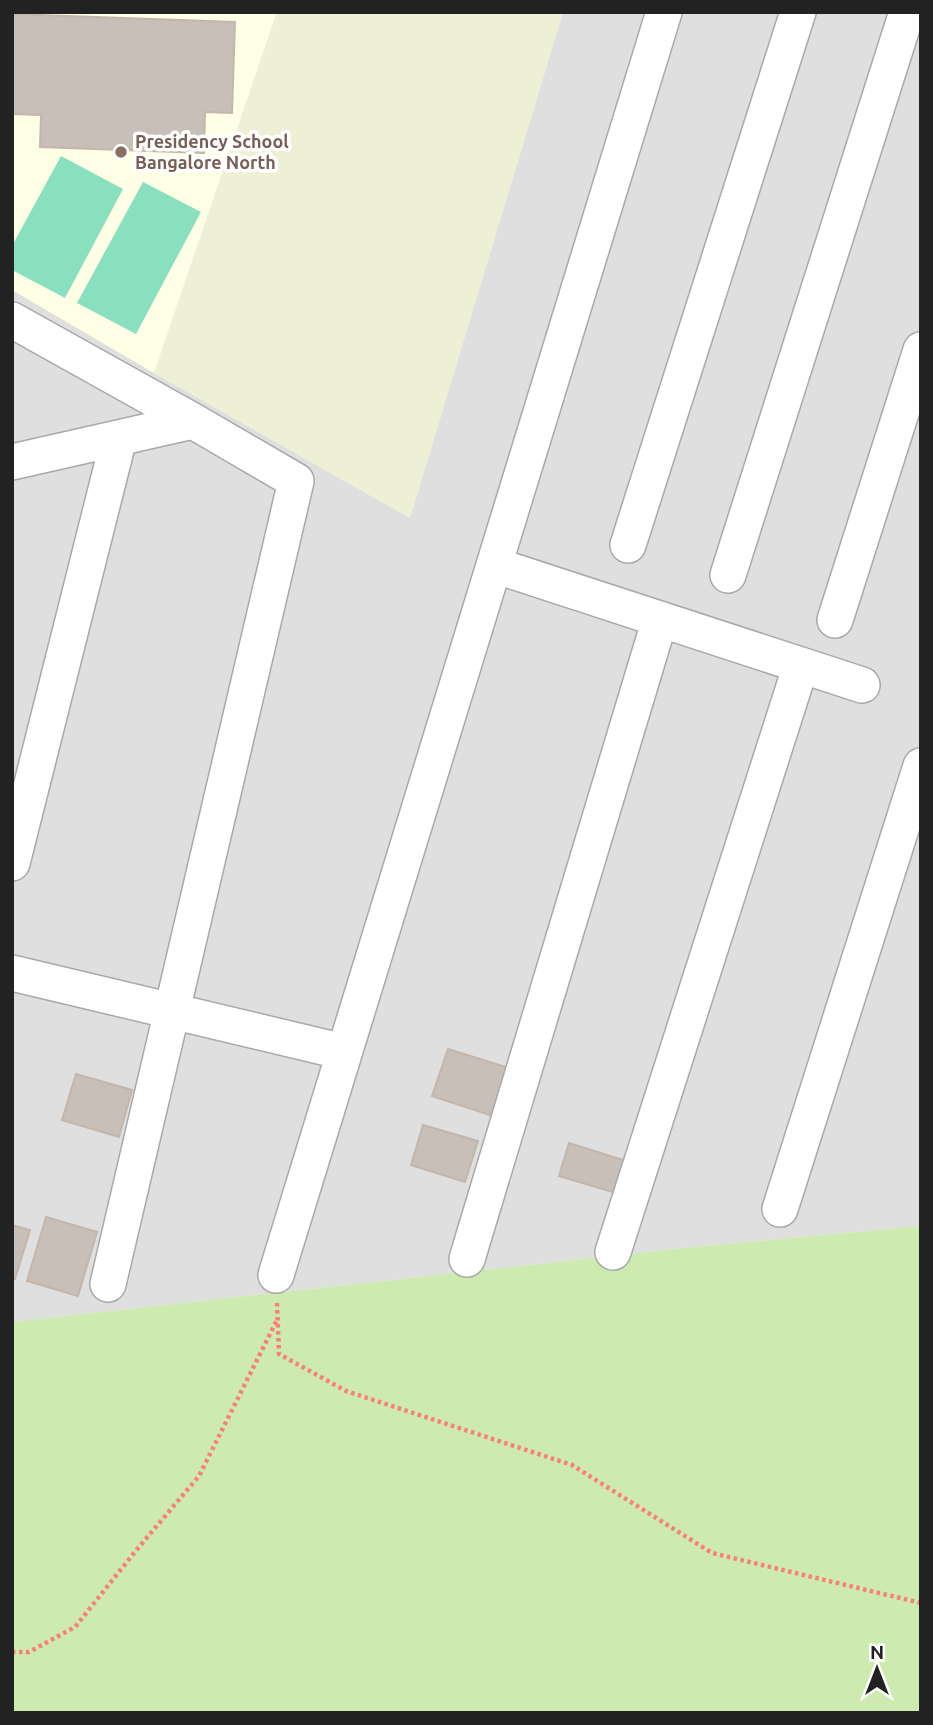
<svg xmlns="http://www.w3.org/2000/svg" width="933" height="1725" font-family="Ubuntu,sans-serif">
<rect width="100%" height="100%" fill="#f2efe9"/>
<path fill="#e0dfdf" d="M563,12H921V1226L683,1248L12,1322V290L154,373L410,518Z"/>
<path fill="#ffffe5" d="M12,12H277L154,373L12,290Z"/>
<path fill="#eef0d5" d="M277,12H563L410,518L154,373Z"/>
<path fill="#cdebb0" d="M921,1226V1713H12V1322L683,1248Z"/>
<path fill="#88e0be" d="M61,156L123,189L65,298L12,270V246Z
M143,182L201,212L136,334L77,303Z"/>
<path fill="#c7bfb8" stroke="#c4b6ab" stroke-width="2" d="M12,14L235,22L232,113L205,112L204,153L40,147L41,115L12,114Z
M448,1049L509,1068L493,1116L432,1096Z
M76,1074L132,1090L119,1137L62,1120Z
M423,1125L478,1141L465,1182L411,1165Z
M569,1143L626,1161L616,1193L559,1176Z
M46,1217L97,1232L78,1296L27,1281Z
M12,1225L30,1230L15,1279L12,1278Z"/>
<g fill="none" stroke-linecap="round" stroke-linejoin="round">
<g stroke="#a9a9a9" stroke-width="38">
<path id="minor" d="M12,320L193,421L296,481L108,1284
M12,462L193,421
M628,545L798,12
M494,565L862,685
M728,575L907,12
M835,620L921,350
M12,863L119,438
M12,973L344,1052
M780,1209L921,766
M613,1252L801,665
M467,1259L660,619
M276,1275L664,12"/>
</g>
<path stroke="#fa8072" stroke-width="4.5" stroke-dasharray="3.5 3.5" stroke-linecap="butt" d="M277,1303L279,1354L346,1391L572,1465L712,1553L921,1603
M12,1652H29L75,1627L134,1553L199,1476L277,1320"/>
<use href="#minor" stroke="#fff" stroke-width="35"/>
</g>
<circle fill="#8d6e63" stroke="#fff" stroke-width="2.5" cx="121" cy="152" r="7"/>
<g text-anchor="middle" stroke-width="7" stroke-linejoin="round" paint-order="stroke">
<g font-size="18" font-weight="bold" fill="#785e54" stroke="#fff" text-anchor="start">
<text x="135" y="148">Presidency School<tspan x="135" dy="21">Bangalore North</tspan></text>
</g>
</g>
<rect width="933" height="1725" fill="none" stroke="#222222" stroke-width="28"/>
<g transform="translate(877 1669)" stroke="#ffffff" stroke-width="5" paint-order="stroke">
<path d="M0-5L12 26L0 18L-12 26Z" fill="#222222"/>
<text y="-10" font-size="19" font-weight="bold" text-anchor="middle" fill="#222222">N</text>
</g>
</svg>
